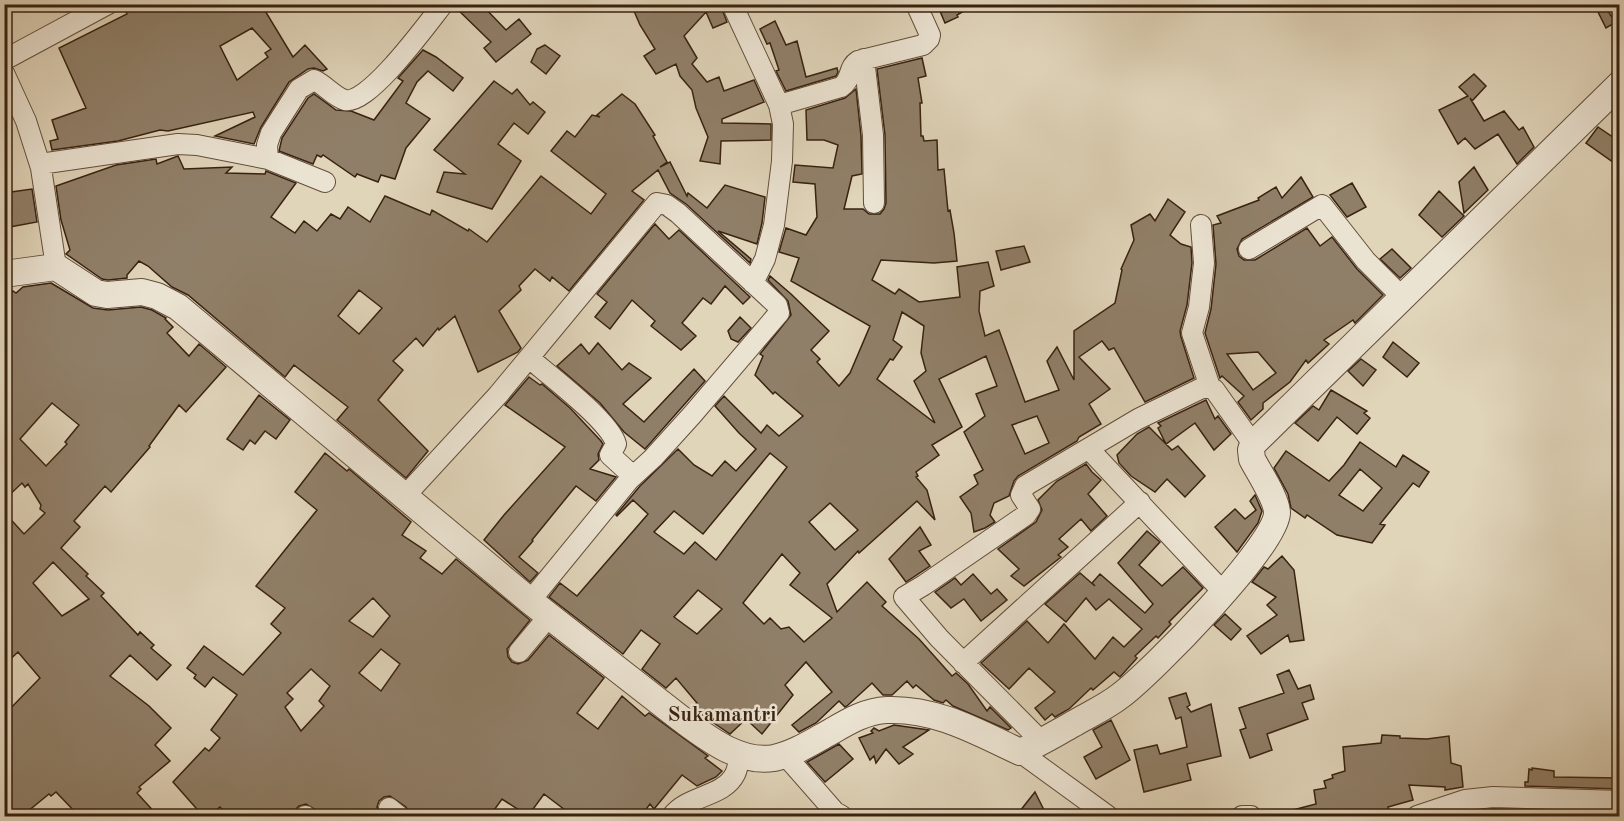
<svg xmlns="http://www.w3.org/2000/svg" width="1624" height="821" font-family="'Old Standard TT',serif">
<rect width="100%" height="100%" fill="#e0d4b9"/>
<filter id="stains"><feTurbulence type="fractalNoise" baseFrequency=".00333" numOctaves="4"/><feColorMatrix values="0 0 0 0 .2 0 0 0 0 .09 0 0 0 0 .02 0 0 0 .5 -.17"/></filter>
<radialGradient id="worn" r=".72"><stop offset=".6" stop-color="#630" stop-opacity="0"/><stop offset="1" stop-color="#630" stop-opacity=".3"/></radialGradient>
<path fill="#907f68" stroke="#392211" stroke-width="1.5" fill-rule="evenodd" d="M122,4H261L293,57L305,45L327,69L323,71L314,68L308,69L289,82L261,127L254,144L215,136L255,117L253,112L168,131L160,130L118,141L52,150L50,141L58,139L52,120L86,108L59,48L127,14ZM252,28L271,49L265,53L268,57L237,80L220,46Z
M455,4H481L506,30L519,19L531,34L496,62L484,48L491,42L455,7Z
M631,4H720L727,22L713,28L706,12L684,36L697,58L692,64L707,82L719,77L724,91L754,80L764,102L722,119V123L771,124V140L721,141L720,164L700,161L708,137L696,108L692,90L680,76L676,64L656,74L644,56L655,49L640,25Z
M937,4H976L957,15L958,17L945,23Z
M1594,4H1604L1611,16L1618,21L1606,28Z
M775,21L786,45L797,41L806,77L837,68L838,72L836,76L786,91L776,71L779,70L770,43L767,44L760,29Z
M545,45L560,56L546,74L531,62L537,49Z
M423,50L436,57L463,78L453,91L428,71L417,82L406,103L430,119L406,148L395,179L381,175L378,182L357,174L355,177L323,155L321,157L317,155L313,164L279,151L282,138L308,98L314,94L336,110L351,111L374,120L403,81L398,78Z
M922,58L926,76L918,78L922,103H920L921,136H923L924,141L937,140L938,170L944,169L948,211L950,210L954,233L957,261L934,263L881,260L872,280L895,294L899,289L919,302L960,297L957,267L988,262L994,286L980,291L979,311L985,336L999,330L1025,402L1059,390L1047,361L1057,347L1074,380V331L1115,303L1122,270L1121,269L1134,240L1131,225L1150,214L1155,221L1168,199L1185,212L1170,235L1181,244L1191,247L1192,263L1187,305L1180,331L1181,337L1194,378L1145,402L1114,348L1109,350L1102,341L1079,357L1110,389L1089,404L1101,424L1079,437L1077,441L1018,476L1014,481L1009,496L994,503L990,515L995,522L985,528L974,532L971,513L960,497L978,484L974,475L983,470L964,432L985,416L976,394L997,386L986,356L939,379L962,427L932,445L939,455L916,472L918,476L916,477L927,490L935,520L917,501L859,553L858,551L827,584L837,612L867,582L886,602L882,606L919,639L952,676L956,673L968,684L987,711L990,707L1011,728L1008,730L953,706L946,700L943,703L934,700L916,685L913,688L907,681L892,695H883L872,683L847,706L845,707L839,701L816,723L799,732L792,725L832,692L806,662L785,685L793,695L762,734L746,719L730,734L692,708L697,703L676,678L666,688L642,669L660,644L641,630L623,654L549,597L560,583L577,596L648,514L633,500L617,516L616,515L640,486L678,449L694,465L712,476L725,461L736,471L756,449L739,433L715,406L724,396L761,433L767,425L779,436L803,416L775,392L773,394L755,375L763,356L760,354L791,315L788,301L768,280L770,276L791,294L829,331L811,350L820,359L817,362L839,386L850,373L870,326L791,281L799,258L779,252L786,228L806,235L817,217L815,184L793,182L795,165L833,168L838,145L824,140H807L806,110L845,98L856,89L861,136L862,174L852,176L844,209H863L869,214H880L884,209L886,203L885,135L877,69ZM902,312L924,326L921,353L926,371L914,381L935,423L877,379L890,359L893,360L902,347L893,340ZM1037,416L1049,443L1025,454L1012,425ZM770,453L787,467L716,560L695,542L684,554L654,532L674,511L703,534ZM830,503L858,530L835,550L809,522ZM782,554L800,573L790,585L832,618L804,642L789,627L781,629L770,618L764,624L743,603ZM698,590L722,609L697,634L674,617Z
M1474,74L1486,86L1472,101L1470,98L1484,121L1504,111L1519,130L1523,127L1534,147L1517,164L1498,134L1475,149L1465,138L1458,144L1439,110L1468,96L1459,87Z
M494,81L512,94L517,89L530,105L533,102L545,112L528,134L514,123L498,144L521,161L492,209L437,192L444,172L465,174L434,150Z
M622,94L635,104L655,135L653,136L667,162L660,167L670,162L687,196L688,193L707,208L725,185L765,197L762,223L757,244L718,231L751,259L750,263L686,204L670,193L658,170L632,191L644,200L569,291L552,277L550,281L535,269L519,286L521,290L499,311L521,348L518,352L478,372L455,316L439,330L438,328L423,346L416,338L393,361L403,370L378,400L428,451L406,478L337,420L348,407L294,365L285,377L188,295L172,287L148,266L139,261L127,275V278L108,280L102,279L66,254L70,250L61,220L56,186L116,165L156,159L157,164L178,156L184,169L232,167L226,173L265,174L266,171L296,183L271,217L295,233L304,221L317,231L331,214L340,219L348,207L370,222L385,196L430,215L432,210L468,231L469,229L487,242L541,176L591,214L606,194L551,151L567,131L575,137L592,115L600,117L597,115ZM359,290L382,308L359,334L338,316Z
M1598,127L1620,142V167L1586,143Z
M1474,167L1488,190L1464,213L1459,182Z
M1301,177L1313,197L1242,239L1237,249L1239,256L1244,260H1255L1307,228L1320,246L1332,237L1357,269L1383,295L1355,323L1353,320L1324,340L1329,344L1308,363L1306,360L1290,382L1263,403V409L1251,420L1238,402L1244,396L1222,376L1220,378L1205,333L1211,309L1216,264L1213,225L1221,223L1217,216L1259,200L1258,198L1276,187L1282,198ZM1258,352L1276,373L1253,390L1227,354Z
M1352,183L1366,207L1347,217L1330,195Z
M32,189L37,222L4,228V193Z
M1439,191L1464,216L1442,237L1419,215Z
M655,224L669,239L679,230L750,297L743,304L725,286L711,304L703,298L682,323L696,336L681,350L651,326L655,321L632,300L610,329L595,317L607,302L597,294Z
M1024,246L1030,262L1001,270L996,251Z
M1392,249L1411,268L1400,278L1380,259Z
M51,283L93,308L108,310L141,307L152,310L166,318L165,319L173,327L167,333L189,356L199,344L226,367L186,412L179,405L149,446L150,447L111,492L105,486L74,521L80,527L61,548L88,574L86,576L104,593L101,596L138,635L140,632L154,645L151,648L171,665L157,680L130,655L110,676L149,706L171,728L155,745L170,761L139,787L141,789L137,793L158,816H79L56,792L51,796L49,794L22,816H4V715L40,678L18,652L4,665V512L24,534L45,513L40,509L41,505L28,484L25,487L22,483L4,500V301L13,291L16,293L23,287ZM52,403L79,425L65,442L67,444L46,466L20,439ZM53,562L89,599L62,616L33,583Z
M740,317L751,328L738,342L731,339L728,331Z
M1393,342L1419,363L1407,377L1383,357Z
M598,343L622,370L629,363L651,378L623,404L644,422L694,369L705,381L645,449L624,432L600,403L557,366L581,344L589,354Z
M1361,359L1376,370L1363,386L1348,371Z
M529,377L540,385L542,384L570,408L601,441L603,444L598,454L599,460L590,469L616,477L596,501L576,486L532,540L533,541L519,557L538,573L530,582L484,540L504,515L565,447L505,405Z
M1331,390L1367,411L1364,413L1370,418L1357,434L1337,417L1318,441L1295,423L1313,406L1319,410Z
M259,395L290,420L276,439L265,431L255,444L250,440L243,450L227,439Z
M1206,400L1215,419L1218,416L1231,434L1214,450L1195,423L1166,444L1158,428L1161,426L1158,423Z
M1149,427L1172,450L1178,446L1205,476L1185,497L1167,479L1155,492L1131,476L1119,463L1117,455L1137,434Z
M1360,442L1396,467L1403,455L1429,472L1419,487L1413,483L1380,524L1385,525L1372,543L1337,535L1307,515L1305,518L1291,508L1288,494L1274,468L1286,451L1329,481L1344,465ZM1360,469L1382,488L1363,511L1339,495Z
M325,453L347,471L349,469L411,522L402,535L426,551L420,558L442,574L456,559L530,620L507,649L508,657L512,662L518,664L528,660L549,635L604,678L577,713L598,729L622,696L645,716L649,713L708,756L705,758L722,771L716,777L697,786L682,775L654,809L650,804L641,816H573L544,794L528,816L502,799L492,813L488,810L482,816H411L406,807L390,796L384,797L379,801L377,807L381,816H318L316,810L306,804L299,806L294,811L293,816H228L220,807L208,816H203L173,782L205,748L209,751L220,738L211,730L237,695L213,677L205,687L194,678L196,675L187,668L204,646L243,675L281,633L271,624L285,608L256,586L317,510L295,492ZM373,598L390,616L373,637L349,621ZM381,649L400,664L381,691L359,673ZM311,669L330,686L319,701L324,706L301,731L285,707L293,699L287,693Z
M1086,464L1092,472L1101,480L1088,494L1107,516L1091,531L1081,519L1059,539L1068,547L1058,555L1061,557L1024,586L1011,576L1019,569L998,549L1036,522L1042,510L1038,500L1057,481Z
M1255,495L1262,511L1258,523L1237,552L1215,527L1235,509L1245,519L1256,510L1250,501Z
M920,527L931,545L919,551L930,566L906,582L889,559Z
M1147,531L1160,542L1139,565L1162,586L1183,567L1203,588L1169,622L1171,624L1158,638L1156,636L1135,656L1137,658L1120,677L1114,672L1093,690L1091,688L1069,709L1055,717L1052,714L1045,720L1035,708L1055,692L1029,668L1009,689L981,663L1027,621L1048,643L1064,624L1095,659L1113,637L1124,647L1142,629L1109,599L1096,610L1086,598L1066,622L1045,604L1080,573L1095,586L1092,583L1100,574L1145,613L1153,604L1118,563Z
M1282,556L1294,570L1304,640L1290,642L1288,635L1261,654L1247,636L1277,615L1267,605L1276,597L1252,582L1264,567L1268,569Z
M973,574L991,594L997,589L1007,600L981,621L964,599L951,608L935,592L955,578L961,585Z
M1225,614L1241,629L1231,640L1214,625Z
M1289,670L1298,689L1310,685L1314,699L1302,703L1308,719L1267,734L1272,750L1250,758L1240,730L1246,728L1239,708L1284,693L1277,675Z
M1186,693L1190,705L1187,707L1191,712L1211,704L1221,756L1187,764L1191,780L1144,792L1134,750L1157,745L1160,754L1187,747L1181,717L1176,719L1169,698Z
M1111,720L1130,760L1096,779L1084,757L1102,747L1093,730Z
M894,725L929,730L903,747L913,754L899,764L886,749L876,763L874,756L870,760L859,738L873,733L871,731L874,728L879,731Z
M1382,735L1400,736V738L1427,739L1449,736L1451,763L1461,766L1463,787L1445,790V787L1409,785L1413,800L1388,807L1391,816H1318L1289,811L1316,804L1314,790L1326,788L1324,781L1333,778L1332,775L1345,771L1343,747L1381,743Z
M839,744L853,759L825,782L807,762Z
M1532,768L1554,771V777L1620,778V789L1525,786V782H1528L1529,769L1532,770Z
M1035,792L1047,816H1016Z
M1493,809L1598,812L1597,816L1575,813L1574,816H1458L1468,812Z"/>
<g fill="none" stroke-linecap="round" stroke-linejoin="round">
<g stroke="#634e3b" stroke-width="22">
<path id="minor" d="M732,4L779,105L783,124L782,161L774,225L765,259L753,283
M1616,4L1620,9
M864,59L873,135L874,203
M4,60L108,4
M4,73L26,121L41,168L56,267
M779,105L841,87C852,80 848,67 858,61L923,45L929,39L930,35L916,4
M268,159L267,145L271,133L299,89L314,80C324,84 334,97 345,100C368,106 428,23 443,4
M40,164L178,144L197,145L268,159L325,182
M1201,225L1204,263L1199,307L1192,333L1210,387
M1249,249L1322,205L1366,261L1403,298
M529,358C549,375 610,421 616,444L610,455L633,476
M1089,449L1224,593
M404,497L498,395L657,203L667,205L678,213L777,305L779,313L692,415L653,458L629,480L530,601
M519,652L549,616
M963,663L1140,502
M1043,743L939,638L904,597L924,585L1026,515L1030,509L1021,495L1025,486L1138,419L1204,387L1214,389L1253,444
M1020,752L1108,816
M785,755L835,812L842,816
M389,808L399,816
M305,816H306
M672,816C688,795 724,797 735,774C738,769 738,761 740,755
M1242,816H1251
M1417,816L1465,800L1493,797L1620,801"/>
</g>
<g stroke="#634e3b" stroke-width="28">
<path id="tertiary" d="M4,274L56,267L96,293L107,295L142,292L157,296L178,307L530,601L680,718C706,737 739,764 774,758C794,754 814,741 832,731C849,721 866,711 887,710C936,708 977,732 1020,752C1039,744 1055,734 1073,724C1088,715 1106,707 1120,696C1151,673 1276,546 1277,513C1277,499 1258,471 1252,459L1251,450L1253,444L1620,84"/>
</g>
<use href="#minor" stroke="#ebe3d2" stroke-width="20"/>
<use href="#tertiary" stroke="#ebe3d2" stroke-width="26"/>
</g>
<g text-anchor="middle" stroke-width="5" stroke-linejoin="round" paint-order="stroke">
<g font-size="21" font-weight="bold" fill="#392211" stroke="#ebe3d2">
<text x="722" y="721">Sukamantri</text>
</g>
</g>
<rect width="1624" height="821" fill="none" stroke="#e0d4b9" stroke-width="24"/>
<rect x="6" y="6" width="1612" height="809" fill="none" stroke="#392211" stroke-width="3"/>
<rect x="12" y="12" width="1600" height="797" fill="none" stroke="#392211" stroke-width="1.5"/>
<rect width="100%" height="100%" filter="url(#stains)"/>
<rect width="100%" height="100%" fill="url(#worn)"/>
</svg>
